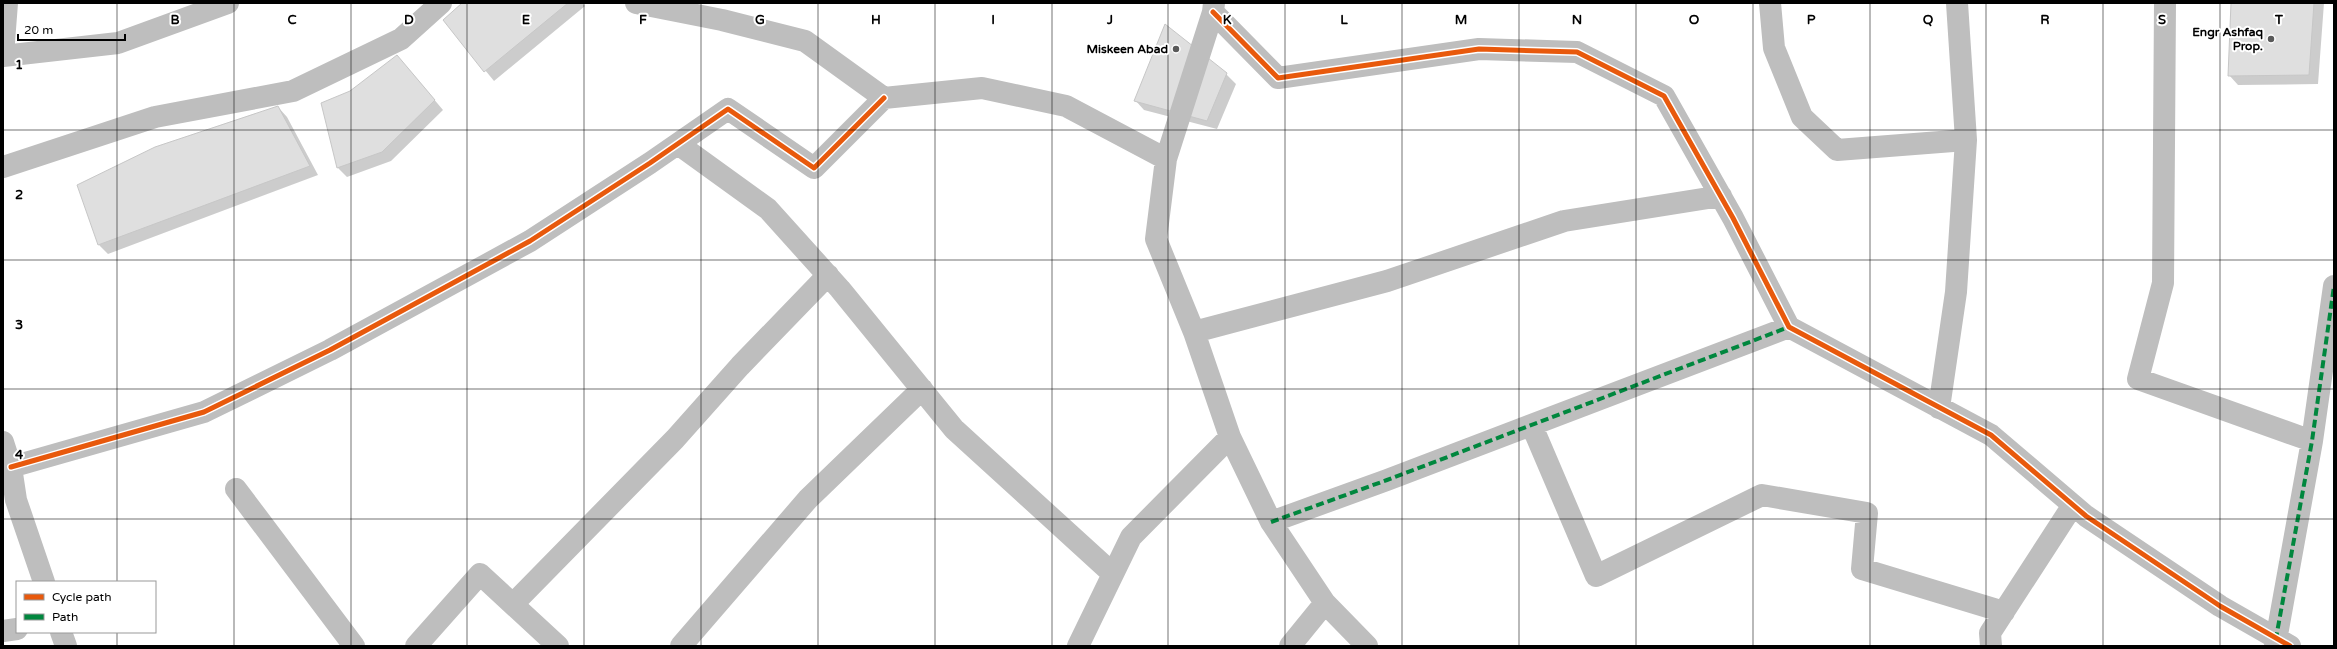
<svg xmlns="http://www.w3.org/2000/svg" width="2337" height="649" font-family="'Varela Round',sans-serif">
<rect width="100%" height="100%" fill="#fff"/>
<path fill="#0003" d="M464,3H582L585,6L494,81L444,20Z
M2232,3H2324L2318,84L2238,85L2229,75Z
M406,66L443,110L391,161L347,177L338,168L322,104Z
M1226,74L1236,84L1217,129L1144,110L1135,100Z
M278,107L287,117L318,175L108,254L99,245Z"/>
<path fill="#dfdfdf" stroke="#c7c7c7" d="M462,3H568L484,72L443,20Z
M2231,3H2314L2309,75L2228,76Z
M1165,24L1227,73L1207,121L1134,101Z
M397,55L435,100L382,152L337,168L321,103L350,91Z
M278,106L310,166L98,245L77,185L155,147Z"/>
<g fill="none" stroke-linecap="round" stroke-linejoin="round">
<path stroke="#bebebe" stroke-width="22" d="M636,3L722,20L805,41L884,98L982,88L1066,106L1166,159
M1214,3L1213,12L1166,159L1156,239L1194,332L1230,437L1271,522L1325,603L1367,646
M1770,3L1774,48L1802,117L1837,150L1966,140
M2165,3L2163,283L2138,379L2312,441
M1213,12L1278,78L1479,49L1577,52L1664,96L1733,218L1789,327L1991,435L2086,516L2220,606L2290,646
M3,55L7,3
M3,56L118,43L228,3
M678,144L768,209L840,289L954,429L1113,574
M3,167L155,117L293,91L401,39L441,3
M1194,332L1387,281L1564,221L1721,196
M1939,408L1956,292L1966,140L1957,3
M1532,426L1596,576L1762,495L1867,513L1862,569L2004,612
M3,442L11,467L16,500L44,582
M11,467L204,412L330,350L530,241L650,163L728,109L814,168L884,98
M236,489L354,646
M1271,522L1387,480L1789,327
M513,604L675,439L740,366L828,275
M3,631L17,629
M61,632L66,646
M416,646L480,574L558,646
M681,646L808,499L922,389
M1078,646L1131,537L1230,437
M1290,646L1325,603
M1991,646L1990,633L2073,505
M2275,646L2312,441L2334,286"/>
<path stroke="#00873e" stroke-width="4" stroke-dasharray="8 4" stroke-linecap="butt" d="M1271,522L1387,480L1789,327
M2278,639L2276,638L2312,441L2334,286"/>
<g stroke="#fff" stroke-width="8">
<path id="cycleway" d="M1213,12L1278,78L1479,49L1577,52L1664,96L1733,218L1789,327L1991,435L2086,516L2220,606L2290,646
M11,467L204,412L330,350L530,241L650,163L728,109L814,168L884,98"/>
</g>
<use href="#cycleway" stroke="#e8590c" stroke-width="5"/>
</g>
<path fill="none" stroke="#000" stroke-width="1" stroke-opacity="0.55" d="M117,3V582M234,3V646M351,3V646M467,3V646M584,3V646M701,3V646M818,3V646M935,3V646M1052,3V646M1168,3V646M1285,3V646M1402,3V646M1519,3V646M1636,3V646M1753,3V646M1870,3V646M1986,3V646M2103,3V646M2220,3V646M3,130H2334M3,260H2334M3,389H2334M3,519H2334M117,632V646"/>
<g fill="#595959" stroke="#fff" stroke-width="1.5">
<circle cx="2271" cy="39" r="4"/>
<circle cx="1176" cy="49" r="4"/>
</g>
<g text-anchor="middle" stroke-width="4" stroke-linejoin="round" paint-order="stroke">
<g font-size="12" font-weight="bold" fill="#000" stroke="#fff" text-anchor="end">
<text x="2263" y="36">Engr Ashfaq<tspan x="2263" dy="14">Prop.</tspan></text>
<text x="1168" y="53">Miskeen Abad</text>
</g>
</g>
<g font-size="13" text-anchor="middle" font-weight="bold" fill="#000" stroke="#fff" stroke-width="4" stroke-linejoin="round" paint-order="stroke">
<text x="175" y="24">B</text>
<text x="292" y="24">C</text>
<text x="409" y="24">D</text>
<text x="526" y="24">E</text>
<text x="643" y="24">F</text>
<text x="760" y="24">G</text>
<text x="876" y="24">H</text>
<text x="993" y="24">I</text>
<text x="1110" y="24">J</text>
<text x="1227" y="24">K</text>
<text x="1344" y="24">L</text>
<text x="1461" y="24">M</text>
<text x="1577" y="24">N</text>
<text x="1694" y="24">O</text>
<text x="1811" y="24">P</text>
<text x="1928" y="24">Q</text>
<text x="2045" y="24">R</text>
<text x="2162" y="24">S</text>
<text x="2279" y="24">T</text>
<text x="19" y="69">1</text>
<text x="19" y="199">2</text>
<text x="19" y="329">3</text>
<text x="19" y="459">4</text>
</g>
<rect width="2337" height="649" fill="none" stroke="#000000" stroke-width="8"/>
<rect x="16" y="581" width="140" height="52" fill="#ffffff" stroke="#999999"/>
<rect x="24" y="594" width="20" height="6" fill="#e8590c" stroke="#999999"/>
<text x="52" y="601" font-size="12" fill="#000000">Cycle path</text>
<rect x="24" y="614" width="20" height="6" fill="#00873e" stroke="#999999"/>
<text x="52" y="621" font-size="12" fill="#000000">Path</text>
<path d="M18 34v6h107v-6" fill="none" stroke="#000000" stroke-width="2"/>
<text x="24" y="34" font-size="12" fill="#000000" stroke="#ffffff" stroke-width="3" paint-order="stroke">20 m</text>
</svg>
